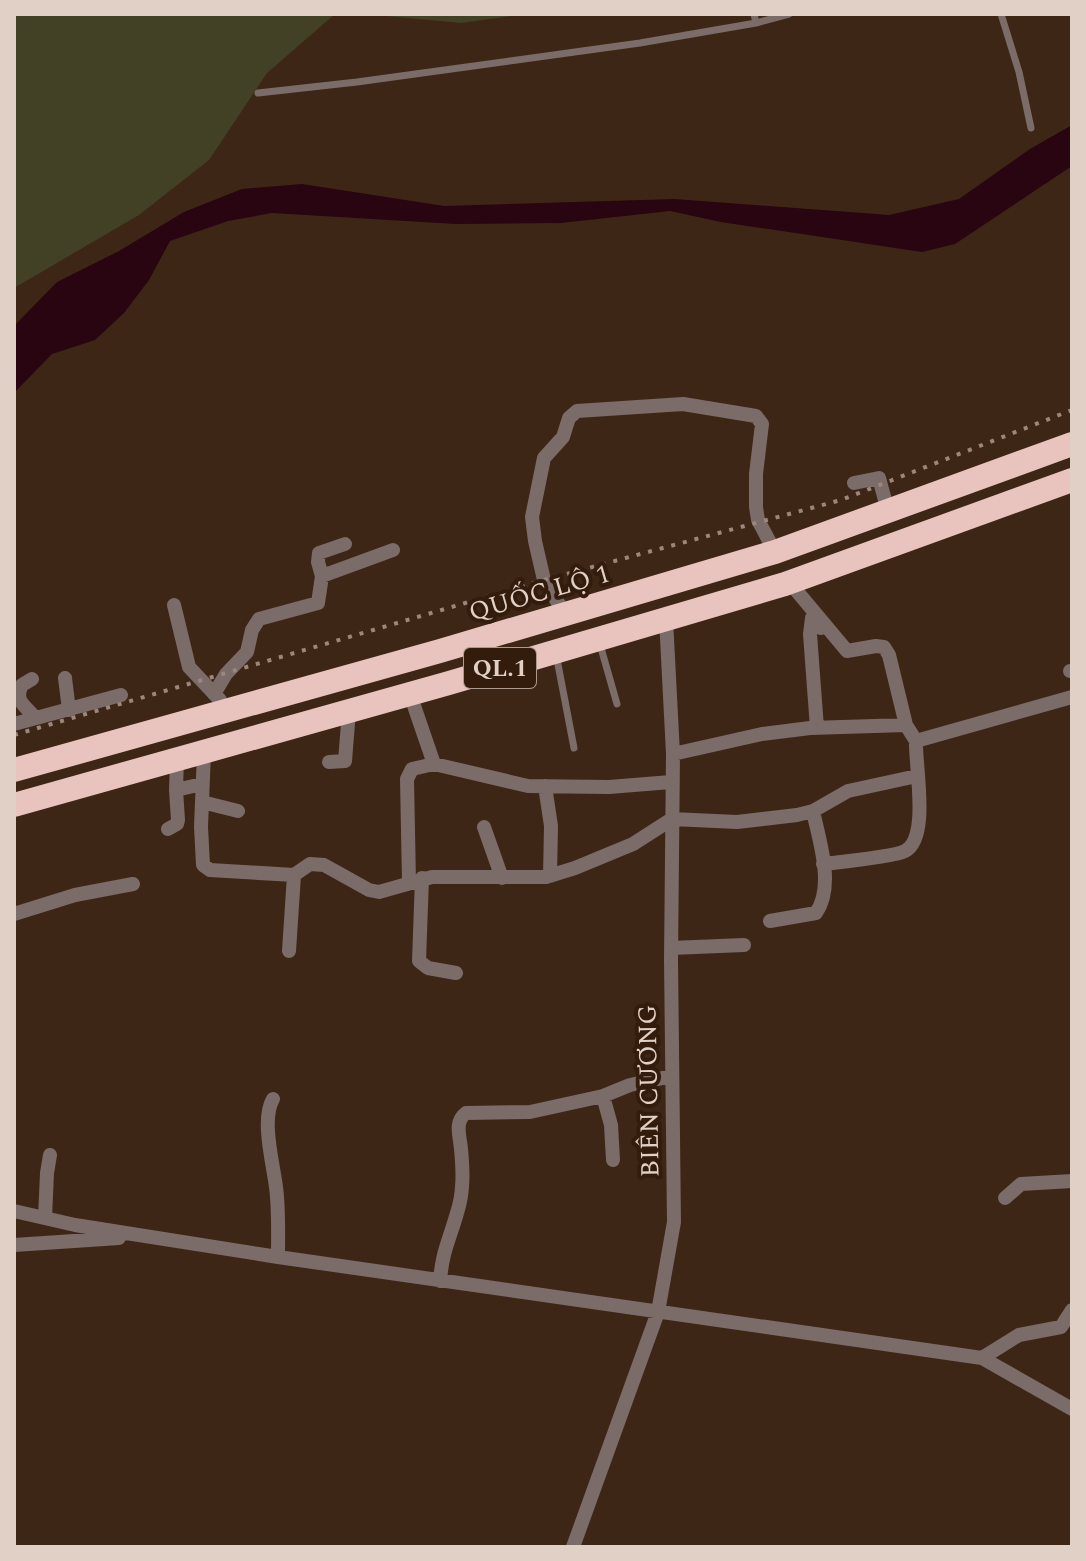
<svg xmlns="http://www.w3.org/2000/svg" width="1086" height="1561" font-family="Spectral,serif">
<rect width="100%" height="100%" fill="#3e2616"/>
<path fill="#424025" d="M14,14H335L267,73L209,160L139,215L14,288Z
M366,14H527L461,23Z"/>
<path fill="#290411" d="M1072,125V166L955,244L922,252L721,222L670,211L561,223L456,224L272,213L228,221L170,241L149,280L124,313L95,340L52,354L14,393V326L57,282L119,251L184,212L242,189L302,184L444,206L675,199L889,215L959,199L1030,149Z"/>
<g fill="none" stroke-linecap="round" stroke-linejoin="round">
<path stroke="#7b6b69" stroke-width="7" d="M754,14L756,23L789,14
M1001,14L1019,72L1031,128
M258,93L357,82L640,43L756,23
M599,641L617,704
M556,654L574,748"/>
<path stroke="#7b6b69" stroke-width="14" d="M854,483L879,478L888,511
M322,576L318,562L319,553L345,544
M790,583L847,651L876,646L884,647L889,655L906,725
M174,605L189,667L220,700
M565,614L544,580L535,541L532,517L544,458L563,437L569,418L577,411L683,404L756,416L762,424L756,474V507L758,520L775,552
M1070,671H1072
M65,678L69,710
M32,679L22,685C13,702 27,706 35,718
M214,694L226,674L247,652L252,630L259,619L318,603L322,576L393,550
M410,694L434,764L528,786L609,787L671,782
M14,724L121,695
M817,728L810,634L812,618L821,628
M204,752L201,827L203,865L210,870L294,875
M673,754L762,734L810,728L906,725L916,741L1072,697
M177,759L176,790L202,784
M329,762L345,761L349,711
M545,786L551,826L550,876
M202,802L238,811
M484,827L502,878
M168,829L177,824L178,820L176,790
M823,864C840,862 893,857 905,851C930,838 915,766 916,741
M422,878L419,961L428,968L456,973
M409,882L407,779L412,769L434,764
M14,914L75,895L133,884
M770,921L816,913C835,886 819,840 813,811
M671,948L744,945
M289,951L294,875L310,864L324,865L369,890L379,892L432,877H546L575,868L633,844L672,819L737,822L797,815L813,811L848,791L917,776
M603,1096L630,1085L672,1076
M273,1099C261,1119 273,1163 276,1187C279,1210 278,1234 278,1257
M1005,1198L1021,1184L1072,1181
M14,1211L75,1225L278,1257L982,1358L1072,1409
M45,1218L47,1173L50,1155
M14,1245L119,1238
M440,1281C442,1252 450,1238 457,1213C464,1192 463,1170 461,1149C460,1136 454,1122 466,1113L530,1112L603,1096L611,1125L613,1160
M982,1358L1019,1335L1061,1327L1072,1310
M573,1547L658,1312L674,1222L671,960L673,754L666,619"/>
<path stroke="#e9c3bd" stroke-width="24" d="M14,770L440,651L775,552L1072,444
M14,805L449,683L785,584L1072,480"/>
<path stroke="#9b877b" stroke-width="4" stroke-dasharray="4 8" stroke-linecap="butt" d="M14,735L544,580L841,500L1072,410"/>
</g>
<g text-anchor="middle" stroke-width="8" stroke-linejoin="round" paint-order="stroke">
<rect fill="#331c0c" stroke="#ac9a8e" stroke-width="2" x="464" y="648" width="72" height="40" rx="6"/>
<g font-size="24" font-weight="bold" fill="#e0d0c6">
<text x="500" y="676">QL.1</text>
</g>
<g font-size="26" fill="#e0d0c6" stroke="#331c0c">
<text transform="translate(539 592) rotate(-16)" y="9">QUỐC LỘ 1</text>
<text transform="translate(648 1091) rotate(-91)" y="9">BIÊN CƯƠNG</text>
</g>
</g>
<rect width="1086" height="1561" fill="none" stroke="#e0d0c6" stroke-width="32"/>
</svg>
